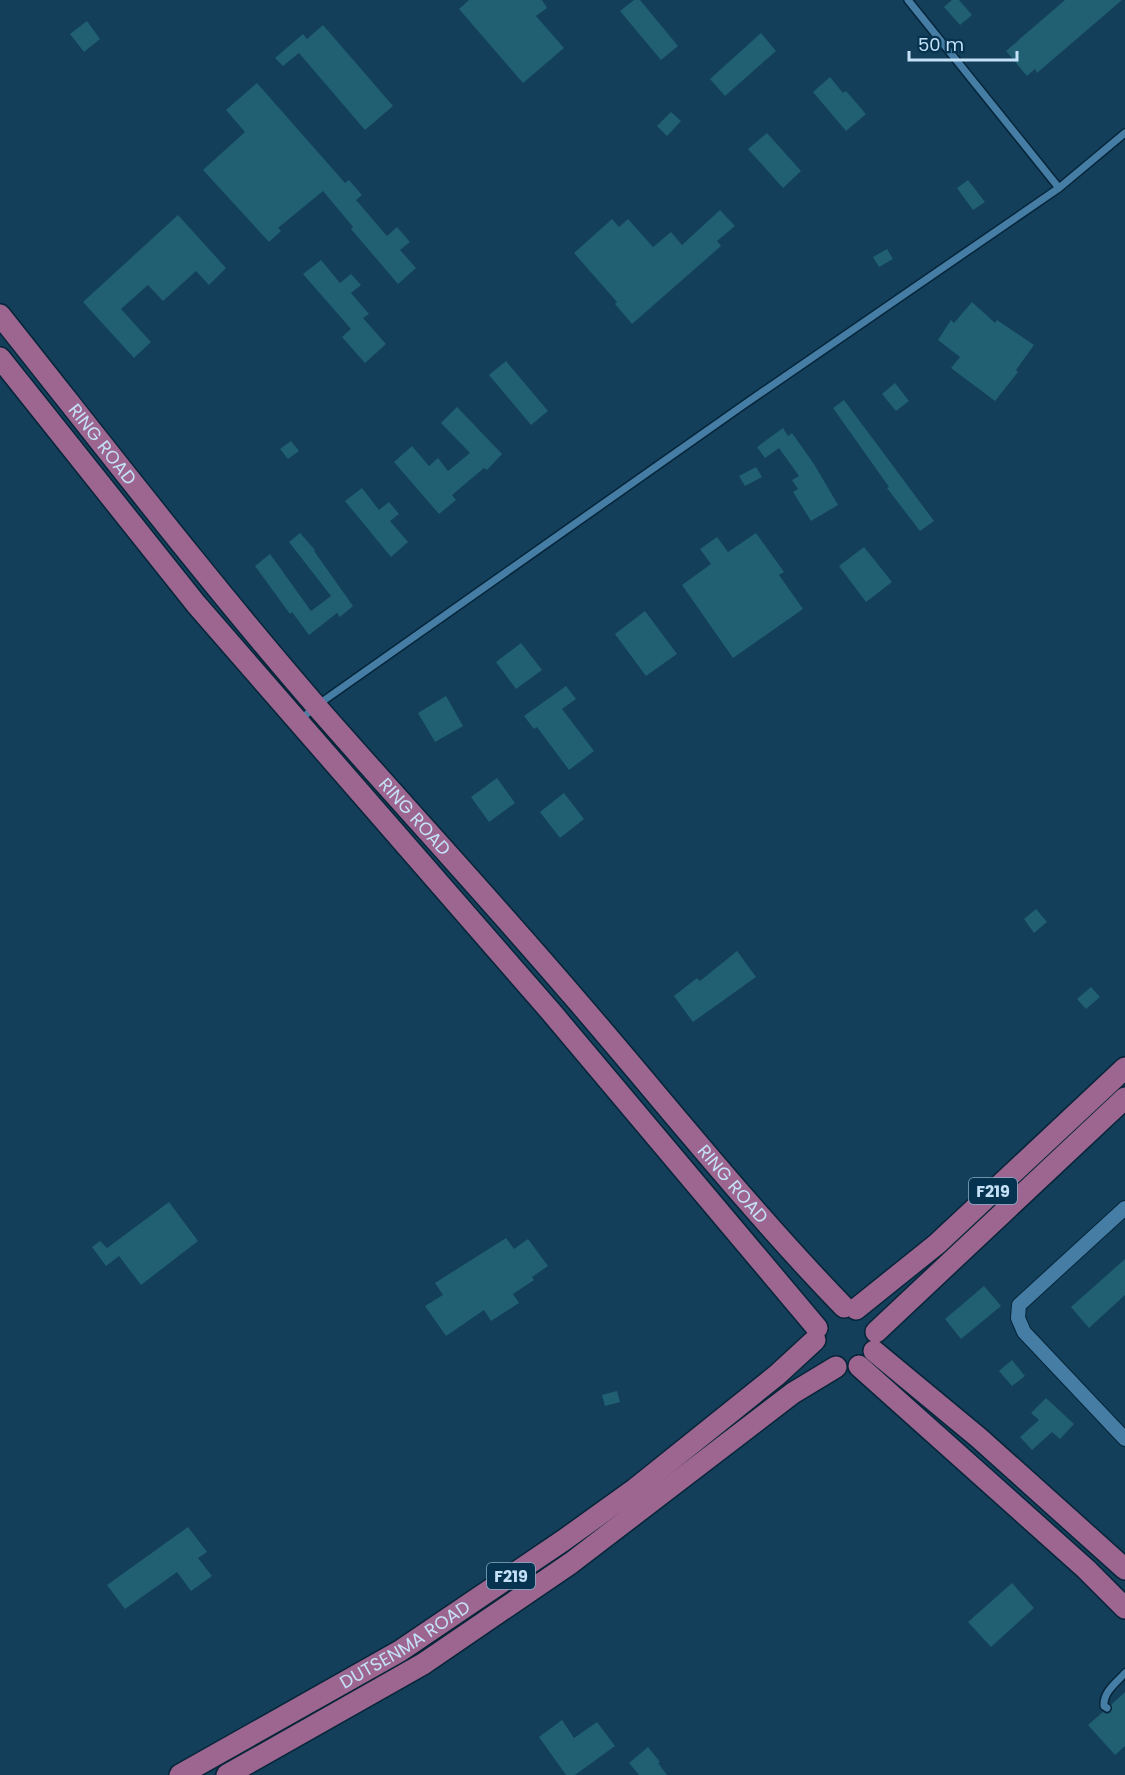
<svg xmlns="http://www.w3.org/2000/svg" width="1125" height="1775" font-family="Poppins,sans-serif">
<rect width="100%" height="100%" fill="#133f5b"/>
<path fill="#215f72" d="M469,0H542L547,8L536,16L564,48L523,83L459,9Z
M634,0H640L678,46L661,60L620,11Z
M952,0H959L972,15L960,25L944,7Z
M1065,0H1122L1037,73L1035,69L1027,76L1006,51Z
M87,21L100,39L84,52L70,34Z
M323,25L393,106L365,130L299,53L283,66L275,58L303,34L307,39Z
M761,33L776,51L725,96L710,79Z
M830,77L843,93L846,91L866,114L846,131L813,92Z
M257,83L345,183L349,180L362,195L356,200L387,236L397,227L410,242L400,250L416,268L398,284L351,229L353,227L323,191L278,228L281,231L269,242L203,170L245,132L226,110Z
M671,112L681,121L667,136L657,126Z
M767,133L801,171L783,188L748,149Z
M968,180L985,202L973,210L957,188Z
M720,210L735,226L717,241L721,246L632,324L615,304L617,302L574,253L612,219L619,227L628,219L653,247L671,232L682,245Z
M178,215L226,268L209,285L196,271L163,301L148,285L121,309L151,342L134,358L83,302Z
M887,249L893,259L879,267L873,257Z
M321,260L340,283L351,274L361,285L351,293L369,314L363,318L386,344L365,363L342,337L351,329L303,274Z
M972,302L995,323L997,320L1034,345L1016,370L1018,372L995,401L951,368L960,357L938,340L951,320L954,323Z
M506,361L548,411L531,425L489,375Z
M895,383L909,401L896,411L882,394Z
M844,400L934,521L920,531L887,488L889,487L833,408Z
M457,407L502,454L487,470L484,468L452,495L456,500L439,514L394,462L412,446L429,466L438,458L448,471L470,453L441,423Z
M783,428L788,436L792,433L814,464L838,505L811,521L793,492L798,489L792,480L799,476L779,448L765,458L757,447Z
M291,441L299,451L288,459L280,449Z
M756,467L762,477L745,486L739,476Z
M362,488L379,510L389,502L399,514L390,521L408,542L391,557L345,501Z
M300,533L315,550L314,551L353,606L340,617L337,613L309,635L292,612L290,614L255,566L270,554L311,611L331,596L289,542Z
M756,533L784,572L779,575L803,609L733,658L682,585L711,564L700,549L717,537L728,552Z
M864,547L892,582L866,602L839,566Z
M645,611L677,654L646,676L615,634Z
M521,643L542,670L516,689L496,662Z
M566,686L576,699L562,709L594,751L569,770L537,727L534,729L524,716Z
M446,696L463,726L435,742L418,713Z
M497,778L515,803L489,822L471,797Z
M564,793L584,819L560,838L540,812Z
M1036,909L1047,922L1034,933L1024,919Z
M737,951L756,977L693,1022L674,996L697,978L700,981Z
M1091,987L1100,997L1086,1009L1077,999Z
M169,1202L198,1241L141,1285L119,1256L106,1266L92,1247L100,1241L107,1248Z
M506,1238L514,1249L528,1239L548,1266L532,1277L534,1280L513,1294L519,1303L491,1321L484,1310L446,1336L425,1306L443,1295L435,1283Z
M1125,1259V1295L1089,1328L1071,1307Z
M984,1286L1001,1306L961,1339L945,1319Z
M1012,1360L1025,1376L1012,1386L999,1371Z
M617,1391L620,1402L605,1406L602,1395Z
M1046,1398L1074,1424L1060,1439L1052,1432L1032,1450L1020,1437L1039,1420L1031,1413Z
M188,1527L207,1552L198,1558L212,1576L191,1591L177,1572L125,1609L107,1585Z
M1012,1583L1034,1608L991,1647L968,1622Z
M1125,1692V1746L1115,1755L1088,1725L1103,1712L1107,1714L1111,1712V1705Z
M562,1720L574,1738L597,1722L615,1746L575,1775H566L539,1737Z
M648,1747L660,1762L658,1763L667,1775H639L629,1763Z"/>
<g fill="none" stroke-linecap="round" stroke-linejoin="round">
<g stroke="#062538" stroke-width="10">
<path id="service" d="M908,0L1059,188
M299,721L316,706L742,406L1059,188L1125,133
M1107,1708L1104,1706C1103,1692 1116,1683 1125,1673"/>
</g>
<g stroke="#062538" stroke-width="16">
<path id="minor" d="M1125,1208L1019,1305L1018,1318L1024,1332L1125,1439"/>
</g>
<g stroke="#062538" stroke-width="24">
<g id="primary">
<path id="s1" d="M0,315C104,446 207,580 317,707C402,804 489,898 573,996C663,1100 748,1208 844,1307"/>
<path d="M0,358L196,604L552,1013L817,1328"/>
<path d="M856,1309L937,1244L1125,1068"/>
<path d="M876,1332L1125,1098"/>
<path d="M874,1351L979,1438L1125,1569"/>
<path d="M859,1366L1086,1569L1125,1608"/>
<path id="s2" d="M180,1775L400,1651L564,1540L635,1489L777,1375L815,1340"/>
<path d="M227,1775L423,1664L571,1563L793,1393L836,1367"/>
</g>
</g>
<use href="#service" stroke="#457da5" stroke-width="7"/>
<use href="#minor" stroke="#457da5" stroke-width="14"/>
<use href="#primary" stroke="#9c6690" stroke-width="21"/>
</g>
<g text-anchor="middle" stroke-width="5" stroke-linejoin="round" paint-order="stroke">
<g fill="#063450" stroke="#8badc5" stroke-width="1.5">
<rect x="969" y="1178" width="48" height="26" rx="4.5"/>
<rect x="487" y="1563" width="48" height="26" rx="4.5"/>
</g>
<g font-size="16" font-weight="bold" fill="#c4e1f7">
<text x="993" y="1197">F219</text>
<text x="511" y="1582">F219</text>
</g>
<g font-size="18" fill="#c4e1f7" stroke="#063450">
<text dy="6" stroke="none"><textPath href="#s1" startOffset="165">RING ROAD</textPath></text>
<text dy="6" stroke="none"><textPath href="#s1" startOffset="651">RING ROAD</textPath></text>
<text dy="6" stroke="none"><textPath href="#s1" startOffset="1137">RING ROAD</textPath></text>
<text dy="6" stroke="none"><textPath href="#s2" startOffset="260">DUTSENMA ROAD</textPath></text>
</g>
</g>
<path d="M909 51v9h108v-9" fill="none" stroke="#c4e1f7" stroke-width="3"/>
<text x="918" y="51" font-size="18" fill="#c4e1f7" stroke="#063450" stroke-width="4.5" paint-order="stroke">50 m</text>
</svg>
